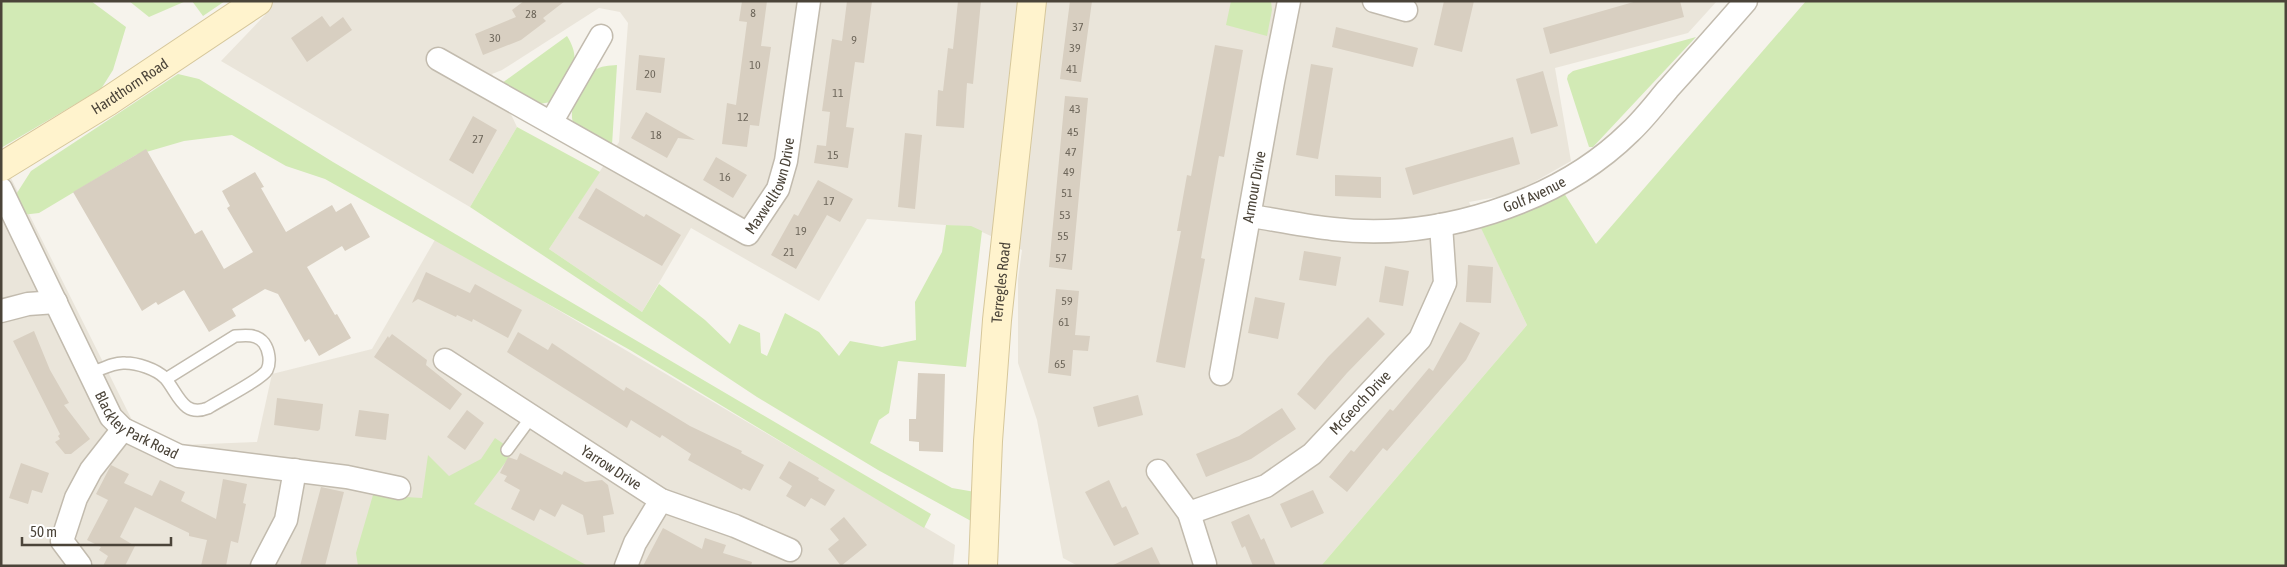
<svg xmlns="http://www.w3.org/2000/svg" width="2287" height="567" font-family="'Asap Condensed',sans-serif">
<rect width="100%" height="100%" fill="#f6f3ec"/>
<path fill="#eae5da" d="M250,1H1717L1688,33L1555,68L1571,161L1513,194L1469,202L1527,325L1321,566H1078L1063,558L1037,420L1018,363V279L1022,250L971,227L867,219L819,301L691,228L642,312L549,249L619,142L628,23L620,12L599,8L502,70L492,74L517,127L470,207L221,61L265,15Z
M7,170L133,422L181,445L257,442L272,374L372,349L436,238L955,545L953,566H1V174Z"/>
<path fill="#d2eab5" d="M1,1H91L126,27L113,70L101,89L1,148Z
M129,1H186L149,17Z
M192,1H225L203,16Z
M1231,1H1271L1272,10L1267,36L1226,25Z
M1806,1H2286V566H1321L1527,325L1480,226L1564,193L1596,244Z
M567,36C585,64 567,79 551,102L539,104L502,83Z
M1696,37L1593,147H1589L1567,79L1568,75L1573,71Z
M617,65L612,145L574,124C566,112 583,79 594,71C601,65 609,66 617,65Z
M178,74L199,79L333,162L931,514L924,528L630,350L325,179L286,166L232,135L184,141L136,155L39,213L22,215L15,196L31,171Z
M517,127L600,172L549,249L642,312L659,284L705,320L730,344L739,324L760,333L761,353L767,356L785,313L819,332L839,356L850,341L882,347L916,340L915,302L942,252L946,225L971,226L982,231L966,367L898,361L889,413L879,420L870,443L952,488L975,492L971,521L878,470L757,397L470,207Z
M495,438L514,451L474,504L588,566H358L356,553L373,495L422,498L428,455L449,476L481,459Z"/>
<path fill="#d8cfc1" d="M524,1H565L543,18L546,21L521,40L483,55L475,34L516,17L512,10Z
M742,1H767L761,46L771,47L759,126L750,125L747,147L722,144L727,103L736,105L747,22L739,21Z
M847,1H872L864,63L855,62L846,127L854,128L848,168L814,163L817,145L826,146L830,112L822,111L832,39L842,41Z
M958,1H981L973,84L967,83L964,128L936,126L938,90L943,91L948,48L953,49Z
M1070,1H1092L1081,82L1060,79Z
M1444,1H1474L1462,52L1434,45Z
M1637,1H1680L1684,17L1550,54L1543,28Z
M322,16L330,27L343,17L352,30L307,62L291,38Z
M1336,27L1418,48L1413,67L1332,47Z
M1215,45L1243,50L1224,157L1219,156L1201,258L1205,259L1185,368L1156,362L1181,231H1177L1187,175L1191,176Z
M639,55L665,58L661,93L636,90Z
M1311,64L1333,68L1318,159L1296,155Z
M1543,71L1558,126L1531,134L1516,79Z
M1065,96L1088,98L1072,270L1049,267Z
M646,112L695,140L678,138L667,158L631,138Z
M473,116L497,130L473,174L449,160Z
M905,133L922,135L915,209L898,207Z
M1513,137L1520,164L1413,195L1405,168Z
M146,149L195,234L202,230L224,269L253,252L227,208L230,206L222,191L255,172L264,187L261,188L286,232L332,205L336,212L351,203L370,237L345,251L342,246L307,267L335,315L337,314L351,338L319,356L309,339L305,342L278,294L265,289L232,309L236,316L209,332L184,290L158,305L156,302L142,311L73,192Z
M716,157L747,175L733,198L703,180Z
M1335,175L1381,177V198L1335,196Z
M818,180L853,199L840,222L827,215L796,269L771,255L794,214L798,216Z
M596,188L644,217L646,214L681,235L662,266L578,218Z
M1304,251L1341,257L1336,286L1299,280Z
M1468,265L1493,267L1491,303L1466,302Z
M1385,266L1409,271L1403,306L1379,302Z
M426,272L470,293L475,284L522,310L508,338L473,319L472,322L457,315L456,317L418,299L412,303Z
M1056,289L1079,291L1075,335L1090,336L1088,351L1073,350L1071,376L1048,373Z
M1255,297L1285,303L1278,339L1248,333Z
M1368,317L1385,334L1347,373L1315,410L1297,394L1328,357Z
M1460,322L1480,333L1466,360L1387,451L1383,448L1347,492L1329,477L1351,450L1354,452L1390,409L1393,411L1429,368L1433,371Z
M34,331L50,370L69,403L64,405L90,439L71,454H65L55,442L60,439L58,436L60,434L13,341Z
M518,332L548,350L552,343L624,391L626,387L690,426L742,451L741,453L764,465L750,491L743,488L742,490L688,460L691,454L662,435L660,438L631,420L627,428L507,352Z
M392,334L427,360L426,365L462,394L450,410L374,357L388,336L389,338Z
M918,373L945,374L943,452L919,451V442L909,441V419H916Z
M1138,395L1143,415L1098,427L1093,407Z
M277,398L323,404L320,429L318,431L274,425Z
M1282,408L1296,429L1251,459L1206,477L1196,454L1239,436Z
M359,410L389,414L386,440L355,436Z
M467,410L484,423L465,450L447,437Z
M520,453L562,475L564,471L585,482L602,480L608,485L614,514L603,516L605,532L587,535L583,515L562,504L555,517L540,509L534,521L511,509L520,490L504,481L507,476L500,473L508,457L517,460Z
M789,461L819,478L818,480L835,490L825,506L811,498L805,507L786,496L792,486L779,478Z
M21,463L49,473L42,493L32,490L28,504L9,498Z
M111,465L129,474L124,483L152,496L160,480L185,492L181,501L216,519L223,479L247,484L243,503L246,504L238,543L231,541L226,566H201L207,540L189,536V533L135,507L120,537L135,546L125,566H103L108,556L99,550L101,547L87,540L108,500L96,494Z
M1109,480L1122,508L1126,506L1139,534L1114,546L1085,492Z
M321,487L344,492L325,566H300Z
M1313,490L1324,513L1291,528L1280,504Z
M1249,514L1261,540L1264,538L1276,566H1253L1245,546L1242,548L1231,522Z
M844,517L867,545L841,566L828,549L839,540L830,529Z
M663,528L702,549L705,538L726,545L723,553L752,562L751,566H643Z
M1152,547L1161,566H1111Z"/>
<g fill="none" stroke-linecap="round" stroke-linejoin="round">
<g stroke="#c2bbae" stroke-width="14">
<path id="lane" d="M91,373C102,369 114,362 125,363C137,363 156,369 165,378C178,393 183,418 208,408C219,401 262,379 267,370C271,362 269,350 264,343C257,334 246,335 235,336L166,379
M507,450L532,416"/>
</g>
<g stroke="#c2bbae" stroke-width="25">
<g id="street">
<path d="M1374,1L1406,10"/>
<path id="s1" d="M438,59L748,234L778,189L786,161L809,1"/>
<path d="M552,121L601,36"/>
<path id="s2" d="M1,189L111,417L123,429L179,456L347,477L399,488"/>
<path id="s3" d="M1250,216C1278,220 1305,226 1333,229C1435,241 1557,204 1630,132C1644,119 1656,103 1668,89C1694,60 1720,31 1746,1"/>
<path d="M1,311L28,304L56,302"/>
<path id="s4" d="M445,360L661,500L735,526L790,550"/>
<path id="s5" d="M1221,374L1273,82L1289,1"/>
<path d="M1158,471L1189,513L1205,564"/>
<path id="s6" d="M1189,513L1266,486L1312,454L1420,339L1445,283L1441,225"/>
<path d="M80,565L62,541L76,498L91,470L123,429"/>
<path d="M262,566L286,520L295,470"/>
<path d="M626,566L635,543L661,500"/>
</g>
</g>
<g stroke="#d6c79b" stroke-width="30">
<g id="secondary">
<path id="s7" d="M1,167L107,102L258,1"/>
<path id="s8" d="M983,566L988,441L997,320L1032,1"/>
</g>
</g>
<use href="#lane" stroke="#fff" stroke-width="11"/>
<use href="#street" stroke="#fff" stroke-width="22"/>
<use href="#secondary" stroke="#fff3cd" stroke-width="28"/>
</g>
<g text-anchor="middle" stroke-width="4" stroke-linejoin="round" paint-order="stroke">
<g font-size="12" fill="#6e675b">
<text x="753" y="17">8</text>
<text x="531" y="18">28</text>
<text x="1078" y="31">37</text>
<text x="495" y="42">30</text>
<text x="854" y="44">9</text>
<text x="1075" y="52">39</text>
<text x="755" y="69">10</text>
<text x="1072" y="73">41</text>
<text x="650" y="78">20</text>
<text x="838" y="97">11</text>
<text x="1075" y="113">43</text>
<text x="743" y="121">12</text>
<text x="1073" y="136">45</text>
<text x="656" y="139">18</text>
<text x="478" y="143">27</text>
<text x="1071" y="156">47</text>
<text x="833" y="159">15</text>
<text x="1069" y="176">49</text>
<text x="725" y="181">16</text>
<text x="1067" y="197">51</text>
<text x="829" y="205">17</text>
<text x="1065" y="219">53</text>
<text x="801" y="235">19</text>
<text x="1063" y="240">55</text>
<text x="789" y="256">21</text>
<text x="1061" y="262">57</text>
<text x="1067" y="305">59</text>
<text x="1064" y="326">61</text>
<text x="1060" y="368">65</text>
</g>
<g font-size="15" fill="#4b4439" stroke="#fff">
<text dy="5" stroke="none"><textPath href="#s7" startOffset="152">Hardthorn Road</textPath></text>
<text dy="5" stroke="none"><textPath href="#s1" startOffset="410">Maxwelltown Drive</textPath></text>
<text dy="5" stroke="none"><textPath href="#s5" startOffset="190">Armour Drive</textPath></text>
<text dy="5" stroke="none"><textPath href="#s3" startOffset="291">Golf Avenue</textPath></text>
<text dy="5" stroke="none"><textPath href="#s8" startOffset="284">Terregles Road</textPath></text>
<text dy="5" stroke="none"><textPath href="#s6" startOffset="208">McGeoch Drive</textPath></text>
<text dy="5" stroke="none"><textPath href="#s2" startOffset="278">Blackley Park Road</textPath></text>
<text dy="5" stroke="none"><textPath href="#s4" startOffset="198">Yarrow Drive</textPath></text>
</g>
</g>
<rect width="2287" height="567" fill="none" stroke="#4b4439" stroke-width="5"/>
<path d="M22 537v8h149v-8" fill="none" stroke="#4b4439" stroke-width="2.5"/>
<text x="30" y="537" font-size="15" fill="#4b4439" stroke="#ffffff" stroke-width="4" paint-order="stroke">50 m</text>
</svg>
